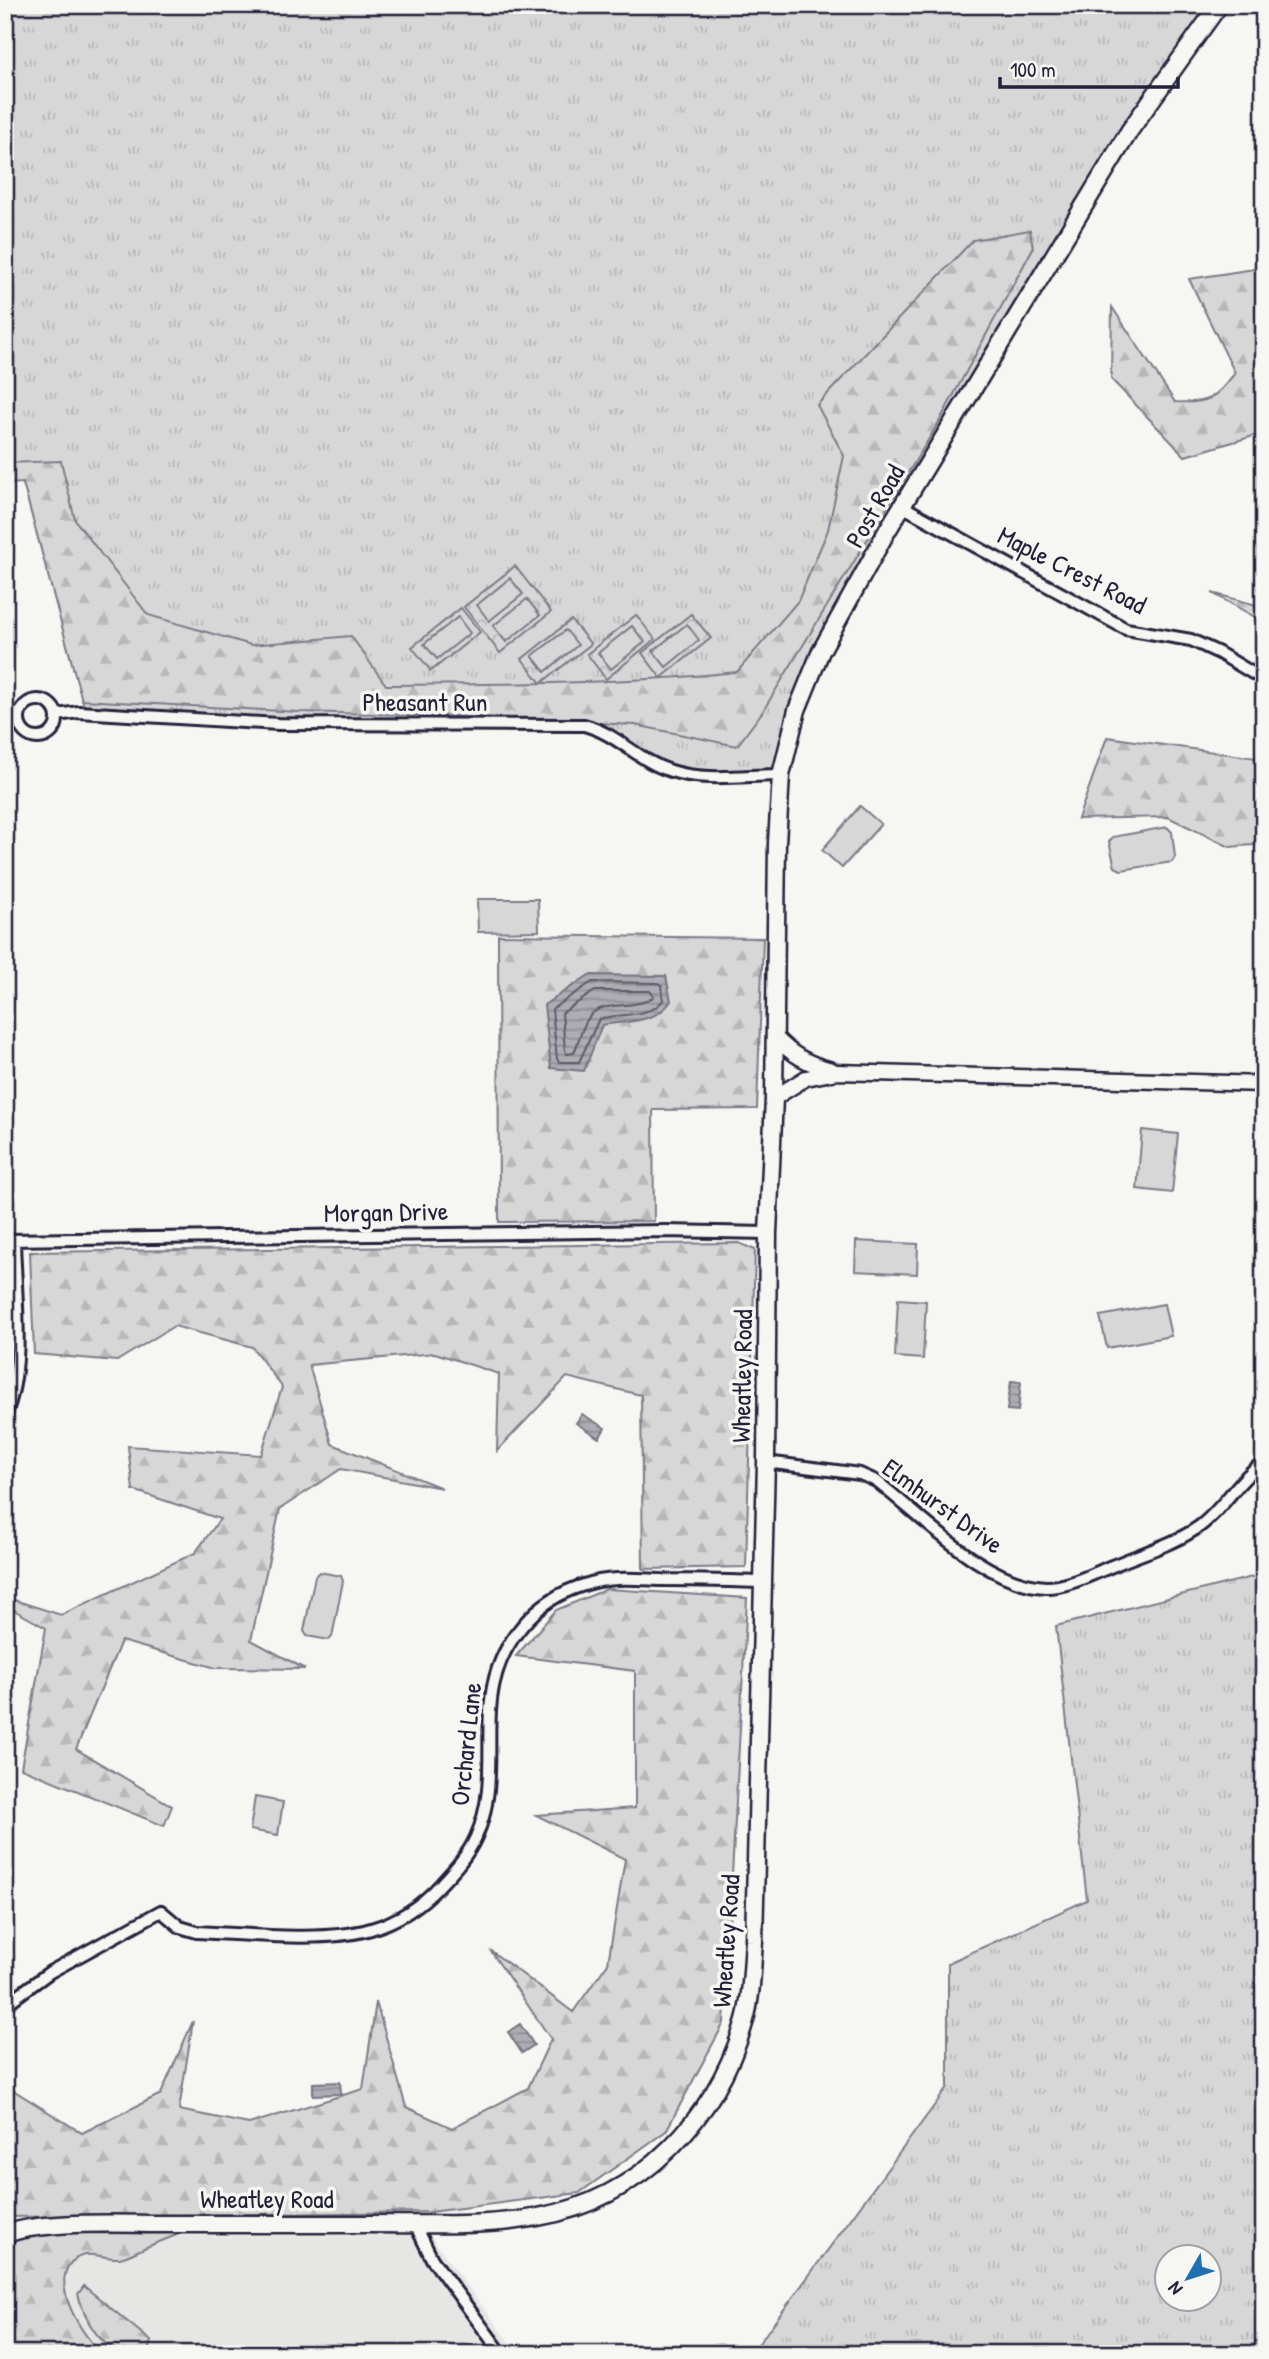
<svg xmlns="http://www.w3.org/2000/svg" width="1269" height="2359" font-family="'Patrick Hand',sans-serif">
<defs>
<pattern id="grass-tufts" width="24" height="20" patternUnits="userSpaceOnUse" patternTransform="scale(1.75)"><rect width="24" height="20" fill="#d7d7d7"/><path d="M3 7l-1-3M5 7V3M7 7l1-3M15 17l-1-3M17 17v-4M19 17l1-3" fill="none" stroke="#b8b8b9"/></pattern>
<pattern id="forest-firs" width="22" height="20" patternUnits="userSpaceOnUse" patternTransform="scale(1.75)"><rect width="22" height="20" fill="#d7d7d7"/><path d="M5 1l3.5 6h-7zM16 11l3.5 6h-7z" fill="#b8b8b9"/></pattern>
<pattern id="park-crowns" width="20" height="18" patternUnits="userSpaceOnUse" patternTransform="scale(1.75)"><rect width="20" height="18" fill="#d7d7d7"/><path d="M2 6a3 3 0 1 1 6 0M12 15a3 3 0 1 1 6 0" fill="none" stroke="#b8b8b9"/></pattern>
<pattern id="water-rules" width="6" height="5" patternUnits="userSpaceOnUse" patternTransform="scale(1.75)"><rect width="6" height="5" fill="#adadb3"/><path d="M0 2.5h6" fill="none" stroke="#8c8c93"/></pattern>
</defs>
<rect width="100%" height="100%" fill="#f6f6f2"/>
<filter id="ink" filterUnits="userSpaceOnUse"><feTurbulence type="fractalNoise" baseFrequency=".0143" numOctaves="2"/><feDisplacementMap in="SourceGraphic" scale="14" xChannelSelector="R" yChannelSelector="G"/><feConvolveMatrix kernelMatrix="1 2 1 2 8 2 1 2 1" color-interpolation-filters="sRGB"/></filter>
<g filter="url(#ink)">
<path fill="#e6e6e4" d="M430,2235L518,2354H5V2245L40,2237Z"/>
<path fill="url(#grass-tufts)" stroke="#7c7c89" stroke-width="2" fill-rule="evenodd" d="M5,5H1219L1160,84L821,651L781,775L672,772L603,730L278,724L86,713L23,483H5Z
M1264,1574V2354H751L948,2087V1963L1087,1900L1056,1626ZM1168,2258H1210V2300H1168Z"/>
<path fill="url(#forest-firs)" stroke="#7c7c89" stroke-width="2" d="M1030,230L1033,248L939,422L763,711L737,746L635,725L455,716L298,712L82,700L23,483L5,484V463L61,461L75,520L148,615L251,645L351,636L386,685C503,684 620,684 737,672L798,601L828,530L844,456L817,405L973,240Z
M1264,258V433L1185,456L1111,379L1112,307L1175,402C1209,404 1214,399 1235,373L1189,279L1260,268Z
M1212,593L1264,607V622Z
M1107,737L1264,759V844L1230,847L1168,817L1078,819Z
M498,935L763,938L757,1109L653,1110L654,1221L499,1222Z
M739,1243L755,1250L746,1567L643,1569L641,1395L567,1377L497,1451L499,1374L435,1353L309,1365L332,1444L442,1488L341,1469L280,1509L251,1640L305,1669L216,1668L121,1641L76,1749L172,1806L164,1826L21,1768L46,1628L5,1605V1597L61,1615L195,1553L220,1519L133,1490L128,1446L261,1455L282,1387L252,1347L174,1326L117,1361L34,1354L30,1252Z
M607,1589L747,1598L724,2023L666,2131L579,2193L430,2212L5,2217V2085L82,2133L161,2094L193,2021L179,2110L249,2124L363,2089L376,2002L406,2107L452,2128L528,2088L551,2039L490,1950L573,2012L608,1963L625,1859L536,1815L635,1808V1671L516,1656L556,1610Z
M204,2224C184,2232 164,2240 144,2248C137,2251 127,2257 119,2258C106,2259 89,2250 77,2258C44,2276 83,2339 103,2354H5V2235Z
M84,2286L151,2341L149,2347L153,2354C144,2354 133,2355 124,2353C98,2346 84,2318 78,2294Z"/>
<path fill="url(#park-crowns)" stroke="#7c7c89" stroke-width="2" d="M515,566L551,612L500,653L464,607Z
M461,608L480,632L431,671L412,647Z
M691,614L711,638L661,678L642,653Z
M636,615L655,639L606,679L587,654Z
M571,620L591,644L541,683L522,659Z"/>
<path fill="#d7d7d7" stroke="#7c7c89" stroke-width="2" d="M510,578L523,594L489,621L477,605Z
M527,599L540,615L506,642L493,626Z
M458,617L470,633L437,659L424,644Z
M687,624L699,640L666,667L653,651Z
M632,626L645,642L611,669L598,653Z
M566,630L578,645L545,672L532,656Z
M860,806L881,824L842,868L822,850Z
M1167,827L1172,832L1175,857L1172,862L1121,870L1115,867L1109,842L1113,837Z
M477,899H538L539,931L478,932Z
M1142,1130L1178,1134L1172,1193L1137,1189Z
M856,1241L918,1244L917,1274L855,1271Z
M898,1299L926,1301L923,1359L895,1357Z
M1164,1304L1171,1336L1107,1348L1100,1316Z
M319,1572L341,1576L343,1581L332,1637L329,1640L307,1636L304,1631L315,1576Z
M255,1797L283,1802L278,1835L250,1830Z"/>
<path fill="url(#water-rules)" stroke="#757583" stroke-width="2" d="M589,975L666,976L671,1001C657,1023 626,1021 602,1025L584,1071L551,1068L544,1005Z
M1011,1381L1021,1382L1018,1411L1007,1410Z
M582,1414L605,1428L599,1438L576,1423Z
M520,2024L534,2045L522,2053L508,2032Z
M340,2082L341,2094L313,2095V2083Z"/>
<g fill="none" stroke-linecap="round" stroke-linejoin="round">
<path stroke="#5a5a6b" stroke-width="2" d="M592,982L658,983L661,985L663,1000C651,1018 618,1013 599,1019L579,1062H559L557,1059L552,1009Z
M595,991H650L654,996C638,1011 602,999 590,1016C582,1025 579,1041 574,1053L567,1054L565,1051L562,1013Z"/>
<g stroke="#22223b" stroke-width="16">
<path id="minor" d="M902,506L1126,629L1191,640L1219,653L1264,680
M19 719a19 19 0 1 1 38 0a19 19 0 1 1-38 0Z
M57,715L79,712L278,724L584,725C618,734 638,761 671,771C705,782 746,775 781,775
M5,1240L665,1231L768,1233
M5,1416C26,1366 15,1294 14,1240
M766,1462L860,1474L876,1481C923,1517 985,1585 1046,1587C1070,1587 1096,1572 1117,1564C1145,1552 1175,1544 1200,1526C1224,1508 1238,1479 1264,1462
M5,2005L50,1972L161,1911L180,1927L197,1932C246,1934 325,1943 371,1929C399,1921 422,1905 441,1884C454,1870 468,1855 476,1837C508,1766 464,1693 523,1625C539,1606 560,1592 584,1585C609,1576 636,1579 662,1580C696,1580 729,1581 763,1582
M415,2224L432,2259L502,2354"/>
</g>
<g stroke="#22223b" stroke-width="19">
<path id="tertiary" d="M775,1037C792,1055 808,1064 832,1070
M774,1098L806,1078L837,1072L1264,1084"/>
</g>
<g stroke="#22223b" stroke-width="21">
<path id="secondary" d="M5,2235C34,2220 123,2224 157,2224C228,2224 299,2224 369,2224C425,2224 484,2227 538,2217C641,2199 717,2118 745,2020C752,1995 752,1967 754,1941L766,1462L768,1233L774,1098L777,843L781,775L797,710L821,651L887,531L1130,130L1219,5"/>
</g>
<use href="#minor" stroke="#f6f6f2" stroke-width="10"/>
<use href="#tertiary" stroke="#f6f6f2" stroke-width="14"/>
<use href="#secondary" stroke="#f6f6f2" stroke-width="16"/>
</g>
</g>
<g text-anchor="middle" stroke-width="7" stroke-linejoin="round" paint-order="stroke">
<g font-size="26" fill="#22223b" stroke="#f6f6f2">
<text transform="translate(875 506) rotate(-60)" y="9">Post Road</text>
<text transform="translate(1072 570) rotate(27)" y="9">Maple Crest Road</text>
<text x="425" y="711">Pheasant Run</text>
<text transform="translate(386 1212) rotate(-1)" y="9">Morgan Drive</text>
<text transform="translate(742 1376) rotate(-89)" y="9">Wheatley Road</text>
<text transform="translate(943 1506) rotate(36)" y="9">Elmhurst Drive</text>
<text transform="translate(466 1744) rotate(-84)" y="9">Orchard Lane</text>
<text transform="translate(726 1941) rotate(-86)" y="9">Wheatley Road</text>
<text x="267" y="2208">Wheatley Road</text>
</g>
</g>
<rect width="1269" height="2359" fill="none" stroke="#f6f6f2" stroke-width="28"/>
<rect x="14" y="14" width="1241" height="2331" fill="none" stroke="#22223b" stroke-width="2.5" filter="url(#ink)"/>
<g transform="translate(1188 2278) rotate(231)"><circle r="33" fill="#f6f6f2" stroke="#a1a1a9" stroke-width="2"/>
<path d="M0-5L12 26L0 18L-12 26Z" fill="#1f6fb2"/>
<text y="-10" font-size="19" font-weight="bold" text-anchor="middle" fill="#22223b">N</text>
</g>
<path d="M1000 77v10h178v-10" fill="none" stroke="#22223b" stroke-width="3.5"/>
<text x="1010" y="77" font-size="21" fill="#22223b" stroke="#f6f6f2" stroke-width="5" paint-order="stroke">100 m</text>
</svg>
